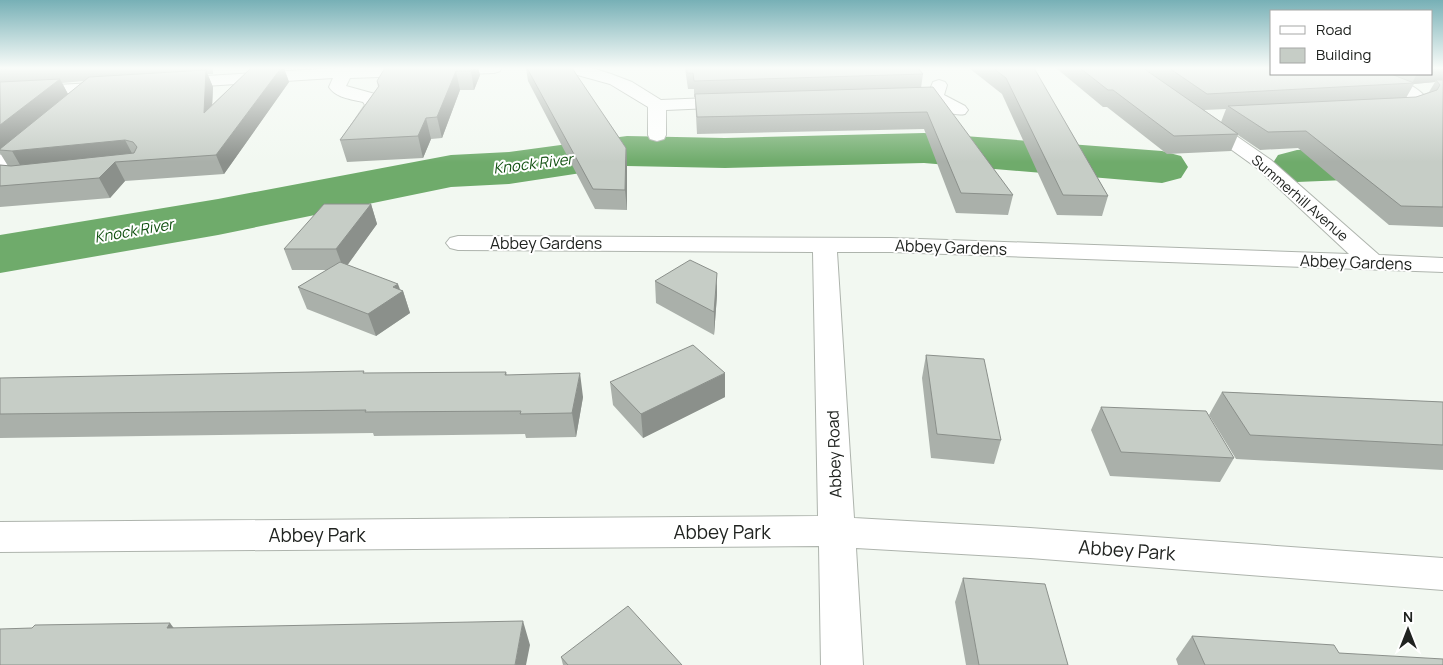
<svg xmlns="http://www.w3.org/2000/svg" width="1443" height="665" font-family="Manrope,sans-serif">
<rect width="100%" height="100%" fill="#f2f8f1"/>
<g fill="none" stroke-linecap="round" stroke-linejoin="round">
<path fill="#6fab6b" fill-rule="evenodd" d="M924,133L1162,151L1181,156L1188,167L1181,178L1162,183L924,163L725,168L627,166L509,184L451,187L218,235L0,273V235L218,199L451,155L509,152L627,136L725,138Z
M1443,144V176L1297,182L1278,177L1271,166L1278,155L1297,150Z"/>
<g stroke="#aeb4ad" stroke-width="2">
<path id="minor" d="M338,68H501L500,71L494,73L350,78L346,86L375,94L383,105L364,133L358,135L352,133L349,129L365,105L363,102C351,99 336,98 329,87L333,78L173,88L167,86L165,83L167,80L173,78Z
M562,68H592L611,74L632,82L661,100L733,97L739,98L742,102L739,106L733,107L666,110V135L664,139L657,141L650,139L648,135V107L610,84L563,71Z
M1356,74C1380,72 1414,80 1429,101C1420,113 1398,115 1385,112L1382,108L1385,104L1409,100L1403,95L1358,77Z
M939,80L945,82L947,85L944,95L965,106L968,110L965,114C952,117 940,107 929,101L927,97L933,82Z
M113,82L119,84L121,87L119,90L0,98V88Z
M1203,116L1209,117L1271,160L1379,255L1443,258V272L891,252H837L854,518L1030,528L1443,558V590L1030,558L856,548L863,665H821L819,546L0,552V522L818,516L813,252L458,250L450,248L446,243L450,238L458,236L891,238L1349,254L1257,168L1197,125L1194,121L1197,117Z
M33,130L40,132L42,136L40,140L7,169L0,171V155L26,132Z"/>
</g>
<use href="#minor" fill="#fff" fill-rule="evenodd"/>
</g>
<path fill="#aab0aa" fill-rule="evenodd" d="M0,68H213V74H207L213,87L212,105L251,68H298L284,69L289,82L224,174L125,181L110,198L0,207V165L8,166L0,153ZM84,81L68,94L62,83Z
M478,68L480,75L474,90H460L442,138L431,139L423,158L347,162L340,140L378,87L377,81Z
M526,68H572L626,148L627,167V210L595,209L528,81Z
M685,68H918L923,74L921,88L1013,195L1008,215L956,213L924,129L697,134L695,97H694V89H688Z
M969,68H1034L1108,196L1102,216L1057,215L1002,94Z
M1056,68H1272V74H1432L1443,68V227L1389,225L1298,148L1260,150L1238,135L1231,151L1167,154L1107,107H1103ZM1435,82L1429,92L1416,97L1406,98L1414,84ZM1226,109L1221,122L1204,110Z
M371,204L377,224L347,265L403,291L410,313L376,336L307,309L298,287L327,270H292L284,249Z
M655,281L717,295L714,335L656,303Z
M926,355L1001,440L994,464L931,458L922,378Z
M506,372L507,375L583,397L576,437L526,438L525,434L374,436L373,433L0,438V378Z
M610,382L725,397L643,438L613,405Z
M1222,392L1443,402V470L1236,459L1209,415Z
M1101,407L1234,458L1220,482L1110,476L1091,430Z
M963,578L1068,665H966L955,602Z
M1192,636L1339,653L1443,665H1178L1176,659Z
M561,657L682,665H563Z"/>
<path fill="#8b908b" d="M281,68H284L289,82L224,174L216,155Z
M471,68H478L480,75L474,90L471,71Z
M1432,68H1443V81L1436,80L1435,82L1414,84V83H1412L1417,74H1432Z
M206,70L213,87L211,131L204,113Z
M456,71L460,90L442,138L437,117Z
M60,79L69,96L0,150V125Z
M426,118L431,139L423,158L418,136Z
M125,140L135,159L23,170L12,151Z
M626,148L627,167V210L625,190Z
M115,162L125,181L110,198L99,178Z
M371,204L377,224L344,270L336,249Z
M717,273V295L714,335V312Z
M398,284L401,292L403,291L410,313L376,336L368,314L393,287Z
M580,373L583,397L576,437L572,413Z
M725,373V397L643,438L641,414Z
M523,621L530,645L526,665H515Z
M170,623L188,647L167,628Z"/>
<path fill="#c6cdc6" stroke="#8b908b" d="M0,68H17L0,69Z
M251,68H281L216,155L115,162L99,178L0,186V165L11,166L134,153L137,147L133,142L125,140L12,151L0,150V149L89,77L206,70L204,113Z
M385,68H471V71H456L437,117L426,118L418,136L340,140L379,86L377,81Z
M527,68H572L626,148L625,190L593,189Z
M687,68H918L923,74L694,81L693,73H687Z
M993,68H1034L1108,196L1063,195L1006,78Z
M1080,68H1143L1238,134L1174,136L1113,90H1108Z
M1169,68H1272V74H1391L1414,83L1207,94Z
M60,79L0,125V82Z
M1436,80H1443V207L1401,206L1306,131L1268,132L1228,106L1416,97L1437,90L1440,85Z
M933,87L1013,195L961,193L927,112L697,117L695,94Z
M324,204H371L336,249H284Z
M690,260L717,273L714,312L655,281Z
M340,262L398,284L393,287L403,291L368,314L298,287Z
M693,345L725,373L641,414L610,382Z
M926,355L984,359L1001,440L937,434Z
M364,371L363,373L506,372L505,375L580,373L572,413L520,414L521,411L365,412L366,410L0,414V378Z
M1222,392L1443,402V445L1250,435Z
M1101,407L1206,411L1234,458L1121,452Z
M963,578L1045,584L1068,665H979Z
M628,606L682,665H568L561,657Z
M523,621L515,665H0V629L32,628L35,625L170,623L167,628Z
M1192,636L1334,645L1339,653L1443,659V665H1205Z"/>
<linearGradient id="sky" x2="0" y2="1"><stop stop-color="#77b0b6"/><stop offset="0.42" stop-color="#f9fcf9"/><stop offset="1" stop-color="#f9fcf9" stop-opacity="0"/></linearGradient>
<rect width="1443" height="162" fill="url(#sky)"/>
<g text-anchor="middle" stroke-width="4" stroke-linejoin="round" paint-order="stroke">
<g font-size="14" fill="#202320" stroke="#fff">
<text transform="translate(1300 198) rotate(41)" y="5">Summerhill Avenue</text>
</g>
<g font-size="15" font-style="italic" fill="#125111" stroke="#fff">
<text transform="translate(533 164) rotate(-7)" y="5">Knock River</text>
<text transform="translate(134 231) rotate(-10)" y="5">Knock River</text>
</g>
<g font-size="16" fill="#202320" stroke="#fff">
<text x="546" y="249">Abbey Gardens</text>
<text transform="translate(951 247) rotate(2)" y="6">Abbey Gardens</text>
<text transform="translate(1356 262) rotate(2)" y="6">Abbey Gardens</text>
<text transform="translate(834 454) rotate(-92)" y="6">Abbey Road</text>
</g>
<g font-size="19" fill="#202320" stroke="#fff">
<text x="722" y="539">Abbey Park</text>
<text x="317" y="542">Abbey Park</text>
<text transform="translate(1127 550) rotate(4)" y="7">Abbey Park</text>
</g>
</g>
<rect x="1270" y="10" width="162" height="65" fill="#ffffff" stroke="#a6a7a6"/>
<rect x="1280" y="26" width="25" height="8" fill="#ffffff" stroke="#a6a7a6"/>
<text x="1316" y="35" font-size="15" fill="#202320">Road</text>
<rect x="1280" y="48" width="25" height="15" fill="#c6cdc6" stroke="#a6a7a6"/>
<text x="1316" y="60" font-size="15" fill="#202320">Building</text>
<g transform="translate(1408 630)" stroke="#ffffff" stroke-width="4" paint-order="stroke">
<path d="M0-4L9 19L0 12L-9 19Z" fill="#202320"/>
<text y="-8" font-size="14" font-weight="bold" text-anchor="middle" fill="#202320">N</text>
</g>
</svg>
